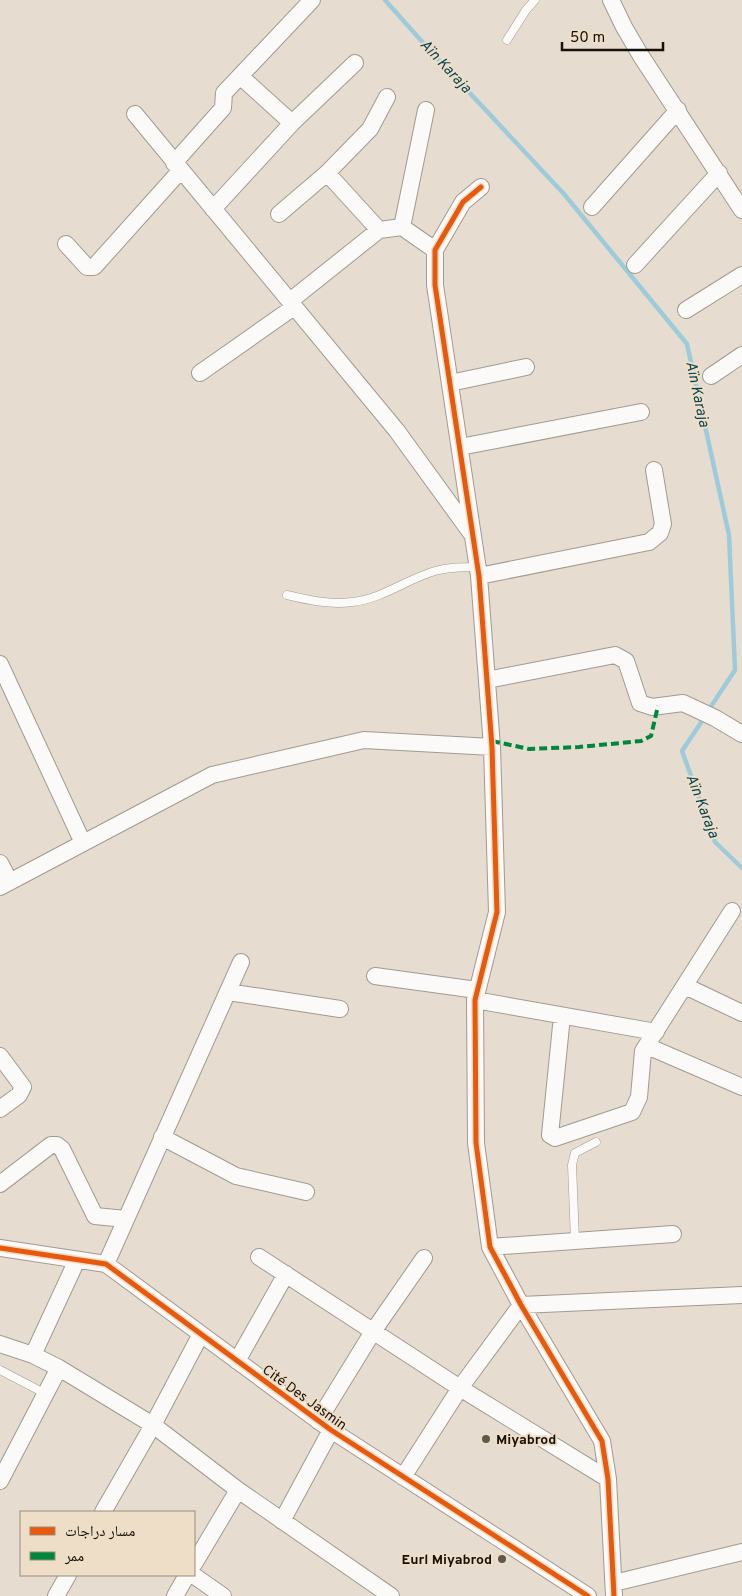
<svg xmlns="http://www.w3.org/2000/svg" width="742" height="1596" font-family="Overpass,'Noto Naskh Arabic',sans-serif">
<rect width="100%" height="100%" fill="#e6ddd0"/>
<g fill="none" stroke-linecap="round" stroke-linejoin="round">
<path stroke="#9dcbda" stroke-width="4.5" d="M385,0L425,45L564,194L687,344L729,535L735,670L708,711
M704,718L682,751L715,842L742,868"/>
<g stroke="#a19a91" stroke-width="9">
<path id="lane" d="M507,40L526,10L535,0
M287,595C308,600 330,605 352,602C382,599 407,579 435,571C449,567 463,567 478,567
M575,1241L572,1165L575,1153L596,1142
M0,1370L46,1394"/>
</g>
<g stroke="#a19a91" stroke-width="18">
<path id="street" d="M611,0L624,27L641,56L742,210
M240,76L292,123
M135,114L397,431L471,533
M174,163L223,108L224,93L312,0
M327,173L379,230L402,227L435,250
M481,187L463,202L435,250V285L479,576L492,747L497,912L475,1000L476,1143L490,1247L521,1305L602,1441L608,1479L614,1596
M592,207L678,110
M213,209L292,123L355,63
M279,214L327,173L370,129L387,97
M402,227L426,110
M66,244L87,267H94L181,170
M635,265L719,173
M290,301L379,230
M686,310L742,275
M200,373L294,307
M711,376L742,355
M450,383L526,367
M460,447L641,412
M479,576L649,542L660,533L663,524L654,470
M0,664L83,843
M487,680L615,655L626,661L640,703L652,707L683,703L715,718L742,734
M0,863L10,882
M0,887L212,775L364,740L492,747
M375,976L477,990
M685,986L742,1013
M228,992L340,1009
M475,1000L656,1032
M562,1016L550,1135L555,1138L632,1112L639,1097L643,1051L732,911
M647,1046L742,1087
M0,1056L23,1087L19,1095L0,1109
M162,1137L236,1176L306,1192
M0,1184L51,1145H57L62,1149L95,1216L126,1219
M490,1247L673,1234
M0,1248L106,1264L331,1430L588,1596
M259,1257L460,1388L608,1479
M106,1264L241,962
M0,1344L33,1355L59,1368
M33,1355L77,1260
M237,1361L286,1274
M318,1421L374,1330L424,1258
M403,1477L460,1388L521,1305L742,1295
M0,1481L59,1368L153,1425L238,1490L391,1596
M103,1512L153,1425L201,1334
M282,1521L331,1430
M194,1564L238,1490
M193,1575L223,1596
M614,1583L742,1552
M56,1596L68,1575
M175,1596L187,1575"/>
</g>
<use href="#lane" stroke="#fbfaf8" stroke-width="8"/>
<use href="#street" stroke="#fbfaf8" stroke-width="16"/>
<path stroke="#00873e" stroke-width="4" stroke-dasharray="8 4" stroke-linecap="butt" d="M492,741L529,749L579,747L641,741L651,736L658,706"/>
<g stroke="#efdec7" stroke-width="8">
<path id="cycleway" d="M481,187L463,202L435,250V285L479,576L492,747L497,912L475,1000L476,1143L490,1247L521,1305L602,1441L608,1479L614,1596
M0,1248L106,1264L331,1430L588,1596"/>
</g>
<use href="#cycleway" stroke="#e8590c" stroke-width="5"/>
</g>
<g fill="#5f584e" stroke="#efdec7" stroke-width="2">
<circle cx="486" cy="1439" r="5"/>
<circle cx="502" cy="1559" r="5"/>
</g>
<g text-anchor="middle" stroke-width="4" stroke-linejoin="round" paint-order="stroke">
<g font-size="14" fill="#161008" stroke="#efdec7">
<text transform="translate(305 1397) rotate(36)" y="5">Cité Des Jasmin</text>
</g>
<g font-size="14" font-weight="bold" fill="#161008" stroke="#efdec7" text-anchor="start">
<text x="496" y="1444">Miyabrod</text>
<text x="492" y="1564" text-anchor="end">Eurl Miyabrod</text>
</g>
<g font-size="15" font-style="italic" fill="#034355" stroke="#efdec7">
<text transform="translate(446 66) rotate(47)" y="5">Aïn Karaja</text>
<text transform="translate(698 394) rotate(78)" y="5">Aïn Karaja</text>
<text transform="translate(703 806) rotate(69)" y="5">Aïn Karaja</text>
</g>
</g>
<rect x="20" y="1511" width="175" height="65" fill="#efdec7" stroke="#988c7b"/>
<rect x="30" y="1527" width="25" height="8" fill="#e8590c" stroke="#988c7b"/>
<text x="65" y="1536" font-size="15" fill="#161008">مسار دراجات</text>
<rect x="30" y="1552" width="25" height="8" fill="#00873e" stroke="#988c7b"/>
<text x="65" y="1561" font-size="15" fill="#161008">ممر</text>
<path d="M562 42v8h101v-8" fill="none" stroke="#161008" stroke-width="2.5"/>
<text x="570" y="42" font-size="15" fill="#161008" stroke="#efdec7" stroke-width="4" paint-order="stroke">50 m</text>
</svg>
